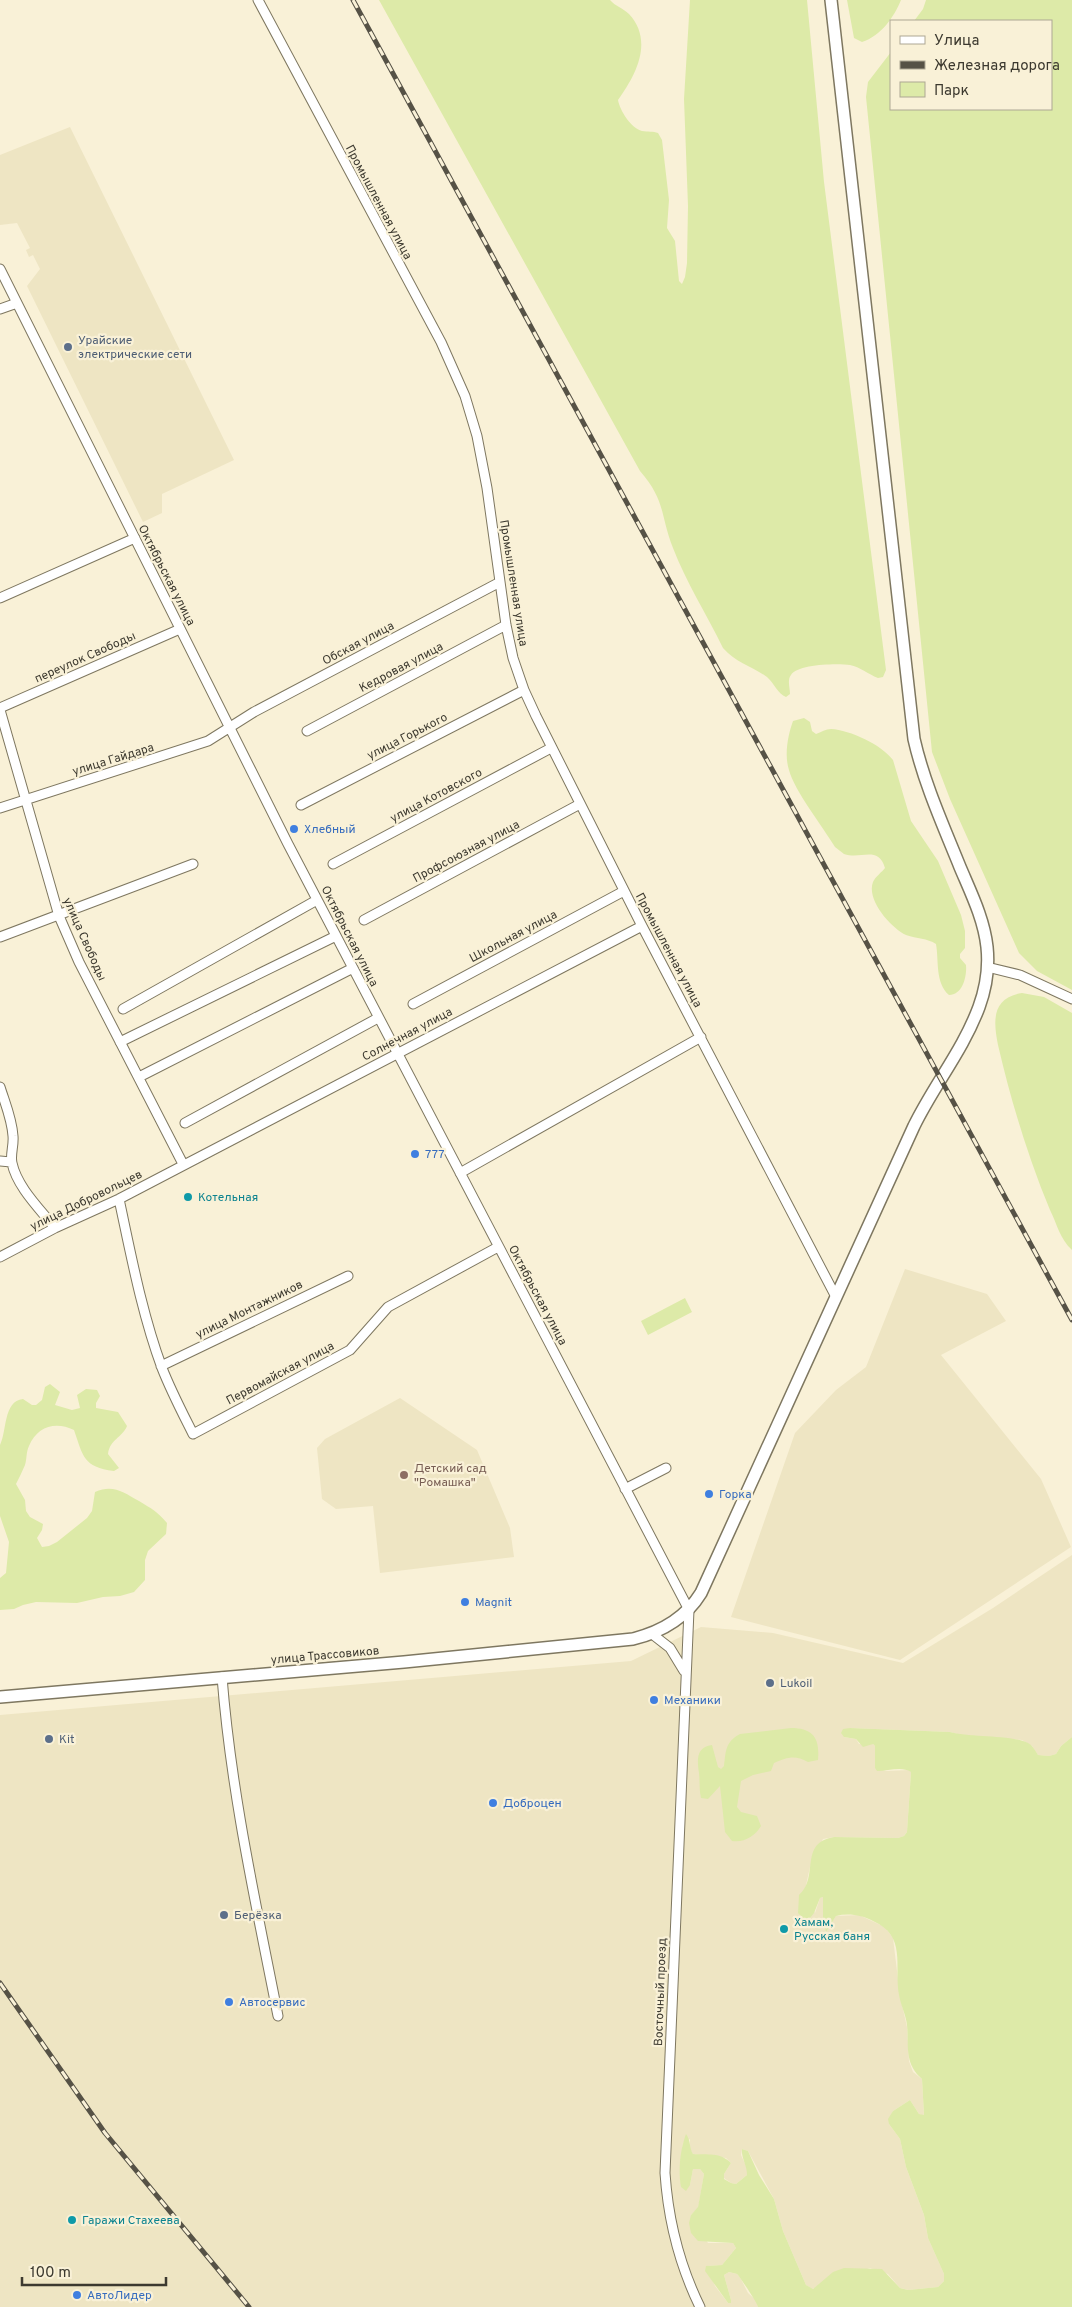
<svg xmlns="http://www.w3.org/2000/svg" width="1072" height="2307" font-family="Overpass,sans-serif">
<rect width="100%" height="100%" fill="#f9f1d7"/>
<path fill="#eee5c3" d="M70,127L234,460L162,494V513L143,522L27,286L40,269L33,255L29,257L26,250L30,248L17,223L0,225V155Z
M905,1269L987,1294L1006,1321L941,1355L1041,1479L1071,1547L900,1660L731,1617L795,1433L836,1390L866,1367Z
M400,1398L477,1450L510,1528L514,1557L380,1573L373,1506L336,1509L322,1499L317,1448L325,1439Z
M1072,1555V1737L1061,1746L1056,1754L1049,1756L1038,1755L1032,1746L1022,1740L961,1735L950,1732L850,1728L844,1737L856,1739L859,1744H873L875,1746V1768L886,1771L909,1770L911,1772L907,1832L904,1836L898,1838L834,1837L823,1839L810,1867L805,1890L815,1913L820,1898L823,1897V1918L830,1925L836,1916L859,1915L885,1927L893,1938L900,1996L907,2027L909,2061L913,2072L922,2079L924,2116L919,2114L910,2100L893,2111L889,2124L900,2139L906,2167L924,2215L928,2238L944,2274V2281L938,2287L908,2290L900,2288L888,2274L870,2268L812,2289L806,2285L783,2231L774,2199L748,2151L742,2149L741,2155L747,2168V2175L736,2184L731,2183L724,2178V2174L731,2163L726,2158L693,2154L690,2150V2139L683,2143L680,2181L690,2185L693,2169H700L704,2174L698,2208L691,2215L708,2243H733L736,2248L722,2265L707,2266L715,2286L728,2303L731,2300L724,2275L729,2272L737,2274L741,2279L748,2293L757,2301L758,2307H0V1715L631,1661L701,1627L773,1633L903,1663L993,1608Z"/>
<path fill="#ddeaa8" d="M379,0H610C615,6 623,8 629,14C654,41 636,75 618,100C620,111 631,128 642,131C648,132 653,131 658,133L662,140L669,200L667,228L675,241L679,281L682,284L685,277L687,263L688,206L684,99L690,0H807L824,182L886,670L883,677L878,678C868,674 860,667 850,665C838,663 797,664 791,675C787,680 790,688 790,694L786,697C778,694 774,683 767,677C752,666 736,663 723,648C707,615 686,582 673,548C660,515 666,501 640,471Z
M847,0H901C894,17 881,36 862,42L854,38Z
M926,0H1072V990L1037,971L1019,953L950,799L932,752L866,97L868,82L891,52V109H1051V21H914L923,9Z
M804,718L810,722L812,731L816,734C821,732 826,729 831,729C850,730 882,745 893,760L911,821L938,861L961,915L965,931V948L960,954V958L966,965C967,976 963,995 949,995C935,983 939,961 936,944C927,938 917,939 906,935C891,928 866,900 873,882C875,877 882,872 885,868C878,845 861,860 844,854C841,852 838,849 835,847C823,827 794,790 789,770C784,755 788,735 793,721Z
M1022,993L1044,997L1072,1013V1250C1060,1239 1057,1224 1050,1210C1028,1157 1011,1101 998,1045C993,1020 992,998 1022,993Z
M685,1298L692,1312L648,1335L641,1321Z
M50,1384L60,1392L55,1405L72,1410L80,1408L77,1395L86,1389L97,1390L100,1396L96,1403V1408L118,1412L127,1426C122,1438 110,1439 108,1454L119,1468L114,1471C83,1467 83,1456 74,1430C56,1421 37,1426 29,1446C26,1452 27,1459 25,1465C22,1472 19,1478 16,1484L25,1500L26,1511L30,1517L43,1524L42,1530L37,1538L42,1547L49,1546L57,1542L87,1518L92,1511L95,1492C113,1484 123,1492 139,1501C152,1509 157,1511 167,1523L166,1534L148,1551L145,1560V1580L134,1592L120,1596L103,1597L77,1603L36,1602L23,1605L14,1609L0,1610V1578L6,1573L9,1542L0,1516V1445C7,1432 3,1401 23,1399L32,1405H36L42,1400L45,1387Z
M791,1728C813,1728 820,1738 818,1760L808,1762C795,1755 788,1757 774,1763L771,1771L753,1775L741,1781L737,1807L741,1812L757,1816L761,1826C755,1836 744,1843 732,1841L725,1832L720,1786L708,1799L701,1798C699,1790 700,1781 699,1773C697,1760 696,1747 712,1745L718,1767L721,1769L724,1766C726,1751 725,1742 740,1734Z
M850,1728L950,1732C970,1738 1017,1734 1031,1745C1034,1748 1036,1752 1038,1755L1049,1756L1056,1754L1061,1746L1072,1737V2307H758C758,2304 740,2277 737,2274L729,2272L724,2275L731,2300V2303H728L705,2271L706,2266L722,2265L736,2248L733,2243L698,2241L691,2233L689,2223L691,2215L698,2207L704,2174L700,2169H693L690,2185L686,2191L681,2187C678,2171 680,2150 686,2134C691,2141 689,2147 693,2154C708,2155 720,2152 731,2163L724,2174V2179L731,2183L736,2184L747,2175C747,2165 741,2158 742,2149L748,2151L759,2175L774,2199L783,2231L806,2285L813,2289L833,2272L844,2268L882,2269L900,2288L908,2290L938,2287L944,2281V2274L928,2238L924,2215L906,2167L900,2139L889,2124L888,2119L893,2111L910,2100L919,2114L924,2115L922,2079C904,2063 909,2047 907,2025C906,2015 901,2006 899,1995C894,1965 907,1936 873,1921C862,1915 848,1913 836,1916L826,1932L823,1918V1897L820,1898L814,1913L810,1918L804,1919L798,1913L799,1895C820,1877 798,1843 834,1837L898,1838L904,1836L907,1832L911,1772C902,1766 888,1771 877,1771L875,1768V1746L873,1744L863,1747L856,1739L844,1737L841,1733L843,1729Z"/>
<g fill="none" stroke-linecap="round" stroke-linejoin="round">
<g stroke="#7e7760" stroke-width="11">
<path id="minor" d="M258,0L441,342L465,396L477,436L487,488L506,625L513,658L524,690L536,716L642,926L836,1297
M0,269L288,844L689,1610L665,2173C668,2218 680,2266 700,2307
M0,309L17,303
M0,598L135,538
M0,708L180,629
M0,710L59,916L79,962L183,1164
M307,731L506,625
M301,805L524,690
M0,808L208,741L254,712L500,582
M333,864L551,748
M364,920L580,804
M0,937L193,864
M987,967L1020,975L1072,999
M413,1004L624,891
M123,1009L317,900
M120,1042L336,936
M139,1077L353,968
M0,1087C5,1103 12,1119 13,1136C14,1145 10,1155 12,1163C17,1187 40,1209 55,1228
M185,1123L378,1018
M0,1161L11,1162
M460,1173L701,1037
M119,1199C131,1255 142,1314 162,1368C171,1391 182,1412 193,1434L350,1350L388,1307L498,1247
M0,1257L55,1228L119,1199L642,926
M161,1366L348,1276
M625,1489L666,1468
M652,1634L670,1648L684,1671
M222,1677C231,1792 256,1904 278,2016"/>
</g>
<g stroke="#7e7760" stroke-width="14">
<path id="major" d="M0,1697L404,1662L633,1639C661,1632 685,1619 701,1593L914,1126C934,1085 963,1050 979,1007C986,988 989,966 987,947C984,919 971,893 960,867C943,825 924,783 914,739L831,0"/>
</g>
<use href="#minor" stroke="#fff" stroke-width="9"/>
<use href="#major" stroke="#fff" stroke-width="11"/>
<g stroke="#565246" stroke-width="5">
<path id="rail" d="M353,0L1072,1320
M0,1983L105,2133L249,2307"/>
</g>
<use href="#rail" stroke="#f9f1d7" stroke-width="3" stroke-dasharray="9" stroke-linecap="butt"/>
</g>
<g fill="#5c6f8a" stroke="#f9f1d7" stroke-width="2">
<circle cx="68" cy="347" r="5"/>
<circle cx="770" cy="1683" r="5"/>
<circle cx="49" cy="1739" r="5"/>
<circle cx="224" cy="1915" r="5"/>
</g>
<g fill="#3f7fe0" stroke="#f9f1d7" stroke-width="2">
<circle cx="294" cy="829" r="5"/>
<circle cx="415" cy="1154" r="5"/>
<circle cx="709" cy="1494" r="5"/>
<circle cx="465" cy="1602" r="5"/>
<circle cx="654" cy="1700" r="5"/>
<circle cx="493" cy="1803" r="5"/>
<circle cx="229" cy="2002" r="5"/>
<circle cx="77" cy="2295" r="5"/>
</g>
<g fill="#0f9aa8" stroke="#f9f1d7" stroke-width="2">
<circle cx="188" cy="1197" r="5"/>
<circle cx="784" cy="1929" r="5"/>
<circle cx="72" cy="2220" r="5"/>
</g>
<circle fill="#8d6e63" stroke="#f9f1d7" stroke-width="2" cx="404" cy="1475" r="5"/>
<g text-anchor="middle" stroke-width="4.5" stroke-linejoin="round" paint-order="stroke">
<g font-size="12" fill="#3c392f" stroke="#f9f1d7">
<text transform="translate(379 202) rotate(62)" y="4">Промышленная улица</text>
<text transform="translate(167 575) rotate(63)" y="4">Октябрьская улица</text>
<text transform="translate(514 583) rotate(81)" y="4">Промышленная улица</text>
<text transform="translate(358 643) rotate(-28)" y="4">Обская улица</text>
<text transform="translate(85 657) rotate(-24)" y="4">переулок Свободы</text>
<text transform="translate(401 667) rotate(-28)" y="4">Кедровая улица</text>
<text transform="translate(407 736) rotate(-27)" y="4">улица Горького</text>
<text transform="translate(113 759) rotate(-17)" y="4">улица Гайдара</text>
<text transform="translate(436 795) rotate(-28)" y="4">улица Котовского</text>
<text transform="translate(466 851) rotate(-28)" y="4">Профсоюзная улица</text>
<text transform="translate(350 936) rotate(63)" y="4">Октябрьская улица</text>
<text transform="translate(513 936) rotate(-28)" y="4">Школьная улица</text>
<text transform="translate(85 939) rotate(66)" y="4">улица Свободы</text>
<text transform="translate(669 950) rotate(62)" y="4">Промышленная улица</text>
<text transform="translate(407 1034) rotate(-28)" y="4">Солнечная улица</text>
<text transform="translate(86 1200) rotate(-26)" y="4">улица Добровольцев</text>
<text transform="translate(538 1295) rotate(62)" y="4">Октябрьская улица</text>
<text transform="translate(249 1309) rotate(-26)" y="4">улица Монтажников</text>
<text transform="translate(280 1373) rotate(-28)" y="4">Первомайская улица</text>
<text transform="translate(325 1655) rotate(-5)" y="4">улица Трассовиков</text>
<text transform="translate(660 1992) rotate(-88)" y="4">Восточный проезд</text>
</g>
<g font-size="12" fill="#4e5e75" stroke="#f9f1d7" text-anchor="start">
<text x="78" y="344">Урайские<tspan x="78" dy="14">электрические сети</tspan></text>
<text x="780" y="1687">Lukoil</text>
<text x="59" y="1743">Kit</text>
<text x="234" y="1919">Берёзка</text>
</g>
<g font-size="12" fill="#366cbe" stroke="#f9f1d7" text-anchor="start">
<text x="304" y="833">Хлебный</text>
<text x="425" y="1158">777</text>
<text x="719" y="1498">Горка</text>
<text x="475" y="1606">Magnit</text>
<text x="664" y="1704">Механики</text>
<text x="503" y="1807">Доброцен</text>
<text x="239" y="2006">Автосервис</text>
<text x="87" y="2299">АвтоЛидер</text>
</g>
<g font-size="12" fill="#0d838f" stroke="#f9f1d7" text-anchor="start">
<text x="198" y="1201">Котельная</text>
<text x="794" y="1926">Хамам,<tspan x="794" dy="14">Русская баня</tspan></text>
<text x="82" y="2224">Гаражи Стахеева</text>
</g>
<g font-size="12" fill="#785e54" stroke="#f9f1d7" text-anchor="start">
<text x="414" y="1472">Детский сад<tspan x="414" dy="14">"Ромашка"</tspan></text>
</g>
</g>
<rect x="890" y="20" width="162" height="90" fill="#f9f1d7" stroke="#ada794"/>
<rect x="900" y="36" width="25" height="8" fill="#ffffff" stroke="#ada794"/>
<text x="934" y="45" font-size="15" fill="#3c392f">Улица</text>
<rect x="900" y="61" width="25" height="8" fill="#565246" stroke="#ada794"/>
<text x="934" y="70" font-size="15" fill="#3c392f">Железная дорога</text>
<rect x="900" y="82" width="25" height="15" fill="#ddeaa8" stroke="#ada794"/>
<text x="934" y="95" font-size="15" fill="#3c392f">Парк</text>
<path d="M22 2277v8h144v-8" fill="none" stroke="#3c392f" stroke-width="2.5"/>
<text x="30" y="2277" font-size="15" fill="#3c392f" stroke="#f9f1d7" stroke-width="4" paint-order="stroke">100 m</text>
</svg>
